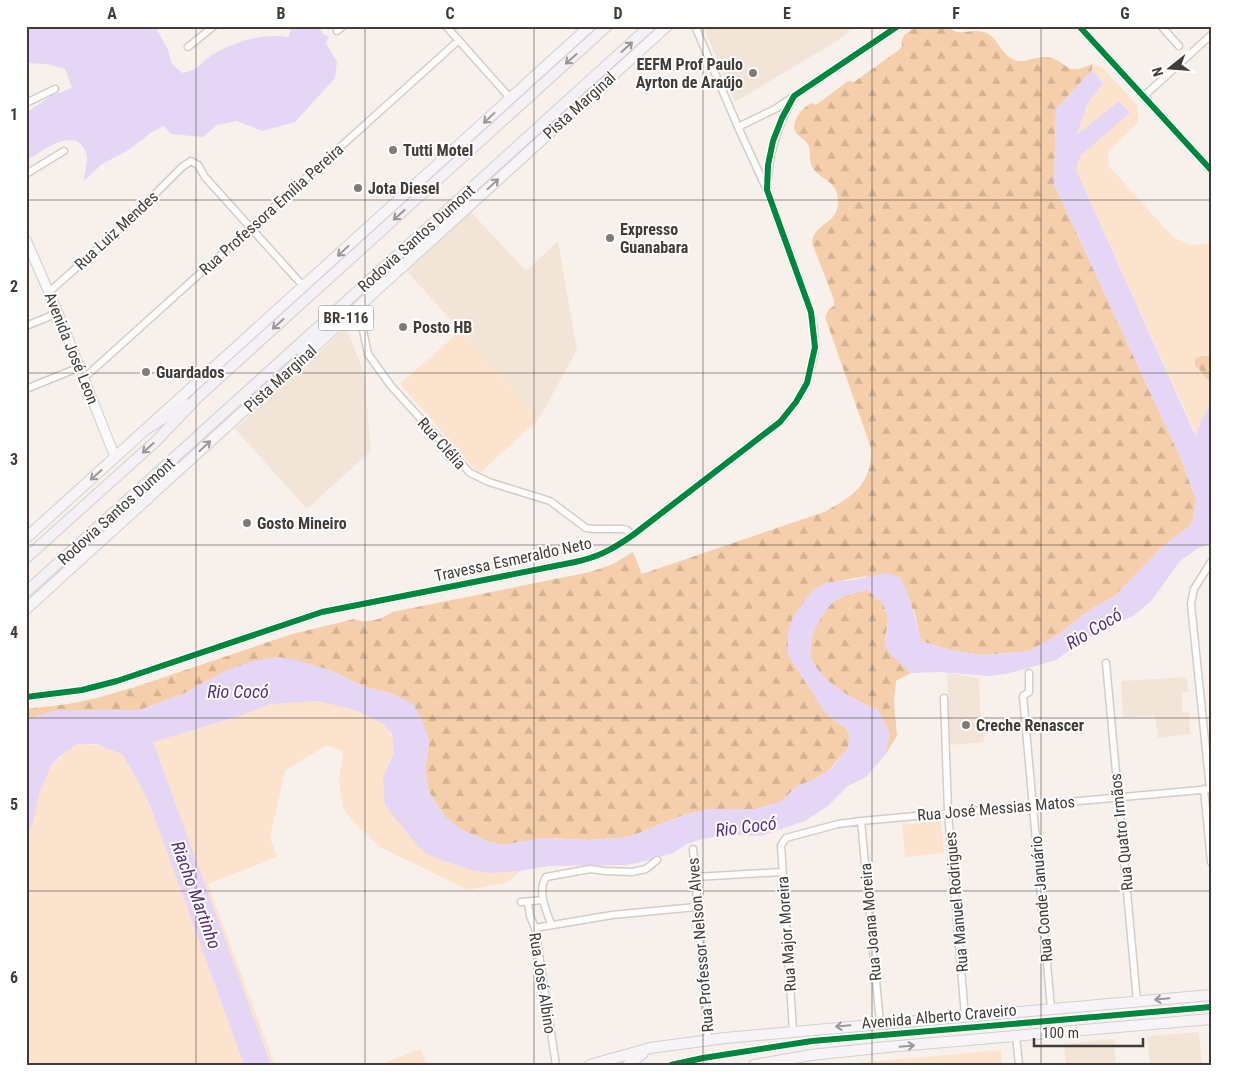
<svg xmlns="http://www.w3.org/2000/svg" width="1237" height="1091" font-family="'Roboto Condensed',sans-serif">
<defs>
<pattern id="forest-firs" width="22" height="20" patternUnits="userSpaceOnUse" patternTransform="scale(1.25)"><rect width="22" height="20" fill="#f5cfab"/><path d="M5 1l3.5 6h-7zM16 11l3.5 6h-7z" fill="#d3b394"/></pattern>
</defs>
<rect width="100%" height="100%" fill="#f8f1eb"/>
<path fill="#f2e5d8" d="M703,26H857L832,44L735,102Z
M470,211L526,271L558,241L577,350L539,419L405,269Z
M346,327L364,373L371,451L307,509L235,429Z
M947,673L979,678L980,709L984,742L950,745Z
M1187,677L1188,692H1182V712H1189L1190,734L1158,738L1155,715L1123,718L1121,681Z
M1199,1032L1202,1064L1211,1065H1150L1147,1036Z
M1114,1039L1116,1065H1066L1064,1044Z"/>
<path fill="#fbe3cd" d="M1092,64L1102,67L1138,106V123L1109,151L1108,165L1173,237L1191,245L1211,244V356H1202L1200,370L1207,380H1211V402L1201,421L1197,437L1076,170L1080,156L1130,113L1119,101L1077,136L1087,105L1103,83L1092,70Z
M460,331L539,419L479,474L400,384Z
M319,701C346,708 399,715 394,753C393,761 386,771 383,778L474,871L492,873L520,871L508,882L468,890L380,847L354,823L343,808L339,782L343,752L327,745L285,771L270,837L277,857L208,884L275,1065H271L153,742L240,716L271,704Z
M77,744C89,744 112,746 122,754C131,762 144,794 150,805L244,1065H26V832C34,824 34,814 37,803C44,773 52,761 77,744Z
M941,821L944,853L905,857L902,825Z
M421,1049L427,1065H378Z
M1001,1050L1002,1065H836Z"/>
<path fill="url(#forest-firs)" d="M918,26H948C957,38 971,28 984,32C998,37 1000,52 1012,59C1023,65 1034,56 1046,57C1069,60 1064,78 1092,64V70L1056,109L1054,184L1182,461L1196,500L1193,520L1190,526L1162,547L1115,596L1091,609L1059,634L1030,651L983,655L950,650L924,642L920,636L914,610L866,576L834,582L813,590L793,617L790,658L824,711L834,720L846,728L849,734L850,741L848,748L844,753L827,772L814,779L796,787L782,801L776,803L757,809H709L684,815L629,837L589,840L545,838L502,845L488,841L462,830L445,817L429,792L425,771L429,741L395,695L362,686L330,670H227L185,693L140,710L56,711L37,716L26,721V709L68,704L97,698L135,687L292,634L354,619C366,624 381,620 392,612L590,572L611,565L633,552L642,574L824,512C853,496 872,485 871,448L825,317L829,309L834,306V300L812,243C814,222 837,225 838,203C839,178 817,181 811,164C809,158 811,150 808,145C806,140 801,138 797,134C788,124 802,108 811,103L816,105L848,81L854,82L899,50L902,46C900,34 909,32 918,26Z
M1202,356H1211V380H1207L1200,370L1195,366V359Z
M867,589L884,605L888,618L885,643L887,649L911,673L896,681L894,702L897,736L885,755L890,733L878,710C857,702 821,682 812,660C808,648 812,633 818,623C822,615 830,603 838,599C846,595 857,593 867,589Z"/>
<path fill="#e4d6f4" d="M26,26H155L168,50L172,64L182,73C201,69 198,64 212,55C233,42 263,33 288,37L291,30L295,26H316L325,35L329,36L326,43L337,62L335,78L295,122L262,131L237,121L217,125L203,137L171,134L164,126L152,132L127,151L102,164L84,181C84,171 89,162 86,153C76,124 42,151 26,161V113L51,96L72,88L65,69L47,64L26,63Z
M1092,70L1103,83L1087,105L1077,135L1119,101L1130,113L1080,156L1076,170L1196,437L1201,421L1211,402V543L1197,549L1180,561L1152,600L1133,616L1091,635L1056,660L1007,674L989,676L940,672L911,673C905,667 889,655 886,648C884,643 886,637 887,632C889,609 885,603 867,590C857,593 846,595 838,599C830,603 822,615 818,623C812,633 808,648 812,660C821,682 857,702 878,710L890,733L885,755L866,777L848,786L828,806L805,821L760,836L733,835L702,839L687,844L673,853L646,861L626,865L548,866L520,871L492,873L474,871L428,855L418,846L385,805L383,778L394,753L392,734L383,724L358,711L319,701L271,704L240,716L153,742L271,1065H244L150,805L136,777L122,754L96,744H77L60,756L51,766L40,791L32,826L26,832V721L37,716L56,711L140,710L185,693L227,670L253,661L279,657L296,660L330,670L362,686L395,695L413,704L423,722L429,741L425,771L429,792L445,817L462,830L488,841L502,845L545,838L589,840L629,837L684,815L709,809H757L776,803L782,801L796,787L814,779L827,772L836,763L848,748L849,734L846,728L834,720L824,711L790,658L788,652V632L793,617L813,590L828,582H834L853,580L880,574L886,573L900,577L909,596L920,636L924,642L950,650L983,655L1029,651L1059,634L1091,609L1115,596L1162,547L1190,526L1193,520L1196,500L1182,461L1054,184L1056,109Z"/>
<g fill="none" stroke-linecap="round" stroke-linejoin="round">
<g stroke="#d3cdc8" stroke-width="9">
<path id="minor" d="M446,26L510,98
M1079,26L1211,170
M1161,26L1179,46
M337,31L343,26
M188,47L214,26
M1144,96L1211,35
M26,103L55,89
M738,127L775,109L898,26
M26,174L64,151
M767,189C769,153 776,130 793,98
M49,292L121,228L182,167L191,161L198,165L205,177L304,287
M353,312L363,330L368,354L391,386L470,473L489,482L550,501L586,528L593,529H623L627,530L633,535
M26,326L58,313
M84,378L459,40
M26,389L80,367
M1106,663L1137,1001
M1029,673V692L1023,696L1051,1008
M26,697L82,690L117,681L322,612L575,562C599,557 613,549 633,535L780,422L796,402L807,383L815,352L814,331L811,312L767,190L738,127L695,26
M944,698L948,812L965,1016
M1204,789L1211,862
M1210,789L1191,604L1194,589L1211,562
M861,821L880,1023
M693,849L708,1040
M695,877L782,872
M521,902L543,900
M528,903L530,916L535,928L556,1065
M551,924C546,910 537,891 546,877L590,869L605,871L632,872L646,869L657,860
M535,928L612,915L696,907
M793,1030L781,845L786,838L838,824L861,821L1211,789
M1016,1036L1019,1065"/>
</g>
<g stroke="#d3cdc8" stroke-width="11">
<path id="secondary" d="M26,240L58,313L115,457"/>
</g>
<g stroke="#d3cfcc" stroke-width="12">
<path id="primary" d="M26,538L590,26
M26,609L667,26
M590,1065L650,1048L725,1038L1211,995
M628,1065L643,1053
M754,1065L811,1055L887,1047L1211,1019"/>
</g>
<g stroke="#d3cfcc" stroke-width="12">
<path id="trunk" d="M300,350L335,328
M145,430L186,404
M113,519L148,499
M26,558L155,442L199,396L607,26
M26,592L650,26"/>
</g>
<use href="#minor" stroke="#fefdfc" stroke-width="6"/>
<use href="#secondary" stroke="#fbf9f9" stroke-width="9"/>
<use href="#primary" stroke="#f6f4f7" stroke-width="10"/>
<use href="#trunk" stroke="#f4f1f6" stroke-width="10"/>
<g stroke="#fff" stroke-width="9">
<path id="cycleway" d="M1079,26L1211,170
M26,697L82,690L117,681L322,612L575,562C599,557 613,549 633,535L780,422L796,402L807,383L815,347L811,312L767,190L768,165L773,141L782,118L794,96L898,26
M671,1065L703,1058L812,1041L1211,1007"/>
</g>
<use href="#cycleway" stroke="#00873e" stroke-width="6"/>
</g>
<defs><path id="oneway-shaft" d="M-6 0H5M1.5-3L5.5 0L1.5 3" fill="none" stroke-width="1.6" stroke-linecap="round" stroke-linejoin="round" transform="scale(1.25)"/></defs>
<g stroke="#9a9696">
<use href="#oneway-shaft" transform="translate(627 47) rotate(-42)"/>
<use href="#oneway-shaft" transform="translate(571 59) rotate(138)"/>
<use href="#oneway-shaft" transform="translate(399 215) rotate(138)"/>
<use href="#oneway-shaft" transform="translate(278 324) rotate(138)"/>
<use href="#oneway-shaft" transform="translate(148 448) rotate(138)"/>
</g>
<g stroke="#9c9897">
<use href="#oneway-shaft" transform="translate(489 118) rotate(137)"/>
<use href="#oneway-shaft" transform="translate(493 184) rotate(-43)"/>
<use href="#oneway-shaft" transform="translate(343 251) rotate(137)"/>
<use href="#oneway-shaft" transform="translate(205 446) rotate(-43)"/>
<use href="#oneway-shaft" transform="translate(96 475) rotate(138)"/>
<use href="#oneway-shaft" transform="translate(1162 999) rotate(175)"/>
<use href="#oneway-shaft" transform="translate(843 1026) rotate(175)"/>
<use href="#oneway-shaft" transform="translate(907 1046) rotate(-5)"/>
</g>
<path fill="none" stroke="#413c37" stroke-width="1" stroke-opacity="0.55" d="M196,26V1065M365,26V1065M534,26V1065M703,26V1065M872,26V1065M1041,26V1065M26,200H1211M26,373H1211M26,545H1211M26,718H1211M26,891H1211"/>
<g fill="#817b76" stroke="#fff" stroke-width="2">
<circle cx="753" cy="73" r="5"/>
<circle cx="393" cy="150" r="5"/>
<circle cx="358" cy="188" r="5"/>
<circle cx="610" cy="238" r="5"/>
<circle cx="403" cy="327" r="5"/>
<circle cx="146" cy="372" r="5"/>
<circle cx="247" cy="523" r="5"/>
<circle cx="966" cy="725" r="5"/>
</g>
<g text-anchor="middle" stroke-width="4" stroke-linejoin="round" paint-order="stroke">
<rect fill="#fff" stroke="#7a7673" stroke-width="1" x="318.5" y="305.5" width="55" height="25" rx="4"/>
<g font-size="15" font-weight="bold" fill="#413c37">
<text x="346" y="323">BR-116</text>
</g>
<g font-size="16" font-weight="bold" fill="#413c37" stroke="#fff" text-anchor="start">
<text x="743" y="70" text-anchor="end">EEFM Prof Paulo<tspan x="743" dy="18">Ayrton de Araújo</tspan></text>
<text x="403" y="156">Tutti Motel</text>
<text x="368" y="194">Jota Diesel</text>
<text x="620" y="235">Expresso<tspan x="620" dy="18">Guanabara</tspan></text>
<text x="413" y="333">Posto HB</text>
<text x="156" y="378">Guardados</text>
<text x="257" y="529">Gosto Mineiro</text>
<text x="976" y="731">Creche Renascer</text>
</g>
<g font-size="16" fill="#413c37" stroke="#fff">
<text transform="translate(579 105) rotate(-42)" y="6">Pista Marginal</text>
<text transform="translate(271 209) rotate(-42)" y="6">Rua Professora Emília Pereira</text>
<text transform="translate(116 230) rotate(-43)" y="6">Rua Luiz Mendes</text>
<text transform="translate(416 238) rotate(-42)" y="6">Rodovia Santos Dumont</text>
<text transform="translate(72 348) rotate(68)" y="6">Avenida José Leon</text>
<text transform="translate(280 378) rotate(-42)" y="6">Pista Marginal</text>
<text transform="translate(442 443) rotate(48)" y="6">Rua Clélia</text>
<text transform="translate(116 511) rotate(-42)" y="6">Rodovia Santos Dumont</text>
<text transform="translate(513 559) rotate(-12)" y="6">Travessa Esmeraldo Neto</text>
<text transform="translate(996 808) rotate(-5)" y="6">Rua José Messias Matos</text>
<text transform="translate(1121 832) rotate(-96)" y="6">Rua Quatro Irmãos</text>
<text transform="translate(1041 899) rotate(-95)" y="6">Rua Conde Januário</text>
<text transform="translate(956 902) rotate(-95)" y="6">Rua Manuel Rodrigues</text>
<text transform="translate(870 922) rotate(-95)" y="6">Rua Joana Moreira</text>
<text transform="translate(786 934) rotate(-94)" y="6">Rua Major Moreira</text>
<text transform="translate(700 945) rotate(-95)" y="6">Rua Professor Nelson Alves</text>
<text transform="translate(543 983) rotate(81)" y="6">Rua José Albino</text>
<text transform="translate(939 1016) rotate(-5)" y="6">Avenida Alberto Craveiro</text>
</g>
<g font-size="18" font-style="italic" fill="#552c81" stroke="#fff">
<text transform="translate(1094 629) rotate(-31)" y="6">Rio Cocó</text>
<text x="238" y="698">Rio Cocó</text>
<text transform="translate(746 827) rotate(-7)" y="6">Rio Cocó</text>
<text transform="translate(196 895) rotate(70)" y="6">Riacho Martinho</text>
</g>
</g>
<rect width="1237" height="1091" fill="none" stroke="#ffffff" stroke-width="55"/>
<g transform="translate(1170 68) rotate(253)" stroke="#ffffff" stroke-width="4" paint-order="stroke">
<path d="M0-4L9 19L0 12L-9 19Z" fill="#413c37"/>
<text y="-8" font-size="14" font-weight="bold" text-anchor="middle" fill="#413c37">N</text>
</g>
<path d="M1034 1038v8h109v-8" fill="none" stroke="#413c37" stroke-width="2.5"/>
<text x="1042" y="1038" font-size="15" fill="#413c37" stroke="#ffffff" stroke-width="4" paint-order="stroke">100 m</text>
<rect x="28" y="28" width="1182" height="1036" fill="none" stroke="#413c37" stroke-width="2"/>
<g font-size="16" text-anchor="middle" font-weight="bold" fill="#413c37">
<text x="112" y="19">A</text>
<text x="281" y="19">B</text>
<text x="450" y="19">C</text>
<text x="618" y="19">D</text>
<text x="787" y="19">E</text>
<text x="956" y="19">F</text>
<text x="1125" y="19">G</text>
<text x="14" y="120">1</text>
<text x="14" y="292">2</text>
<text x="14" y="465">3</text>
<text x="14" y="638">4</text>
<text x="14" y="810">5</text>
<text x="14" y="983">6</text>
</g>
</svg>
